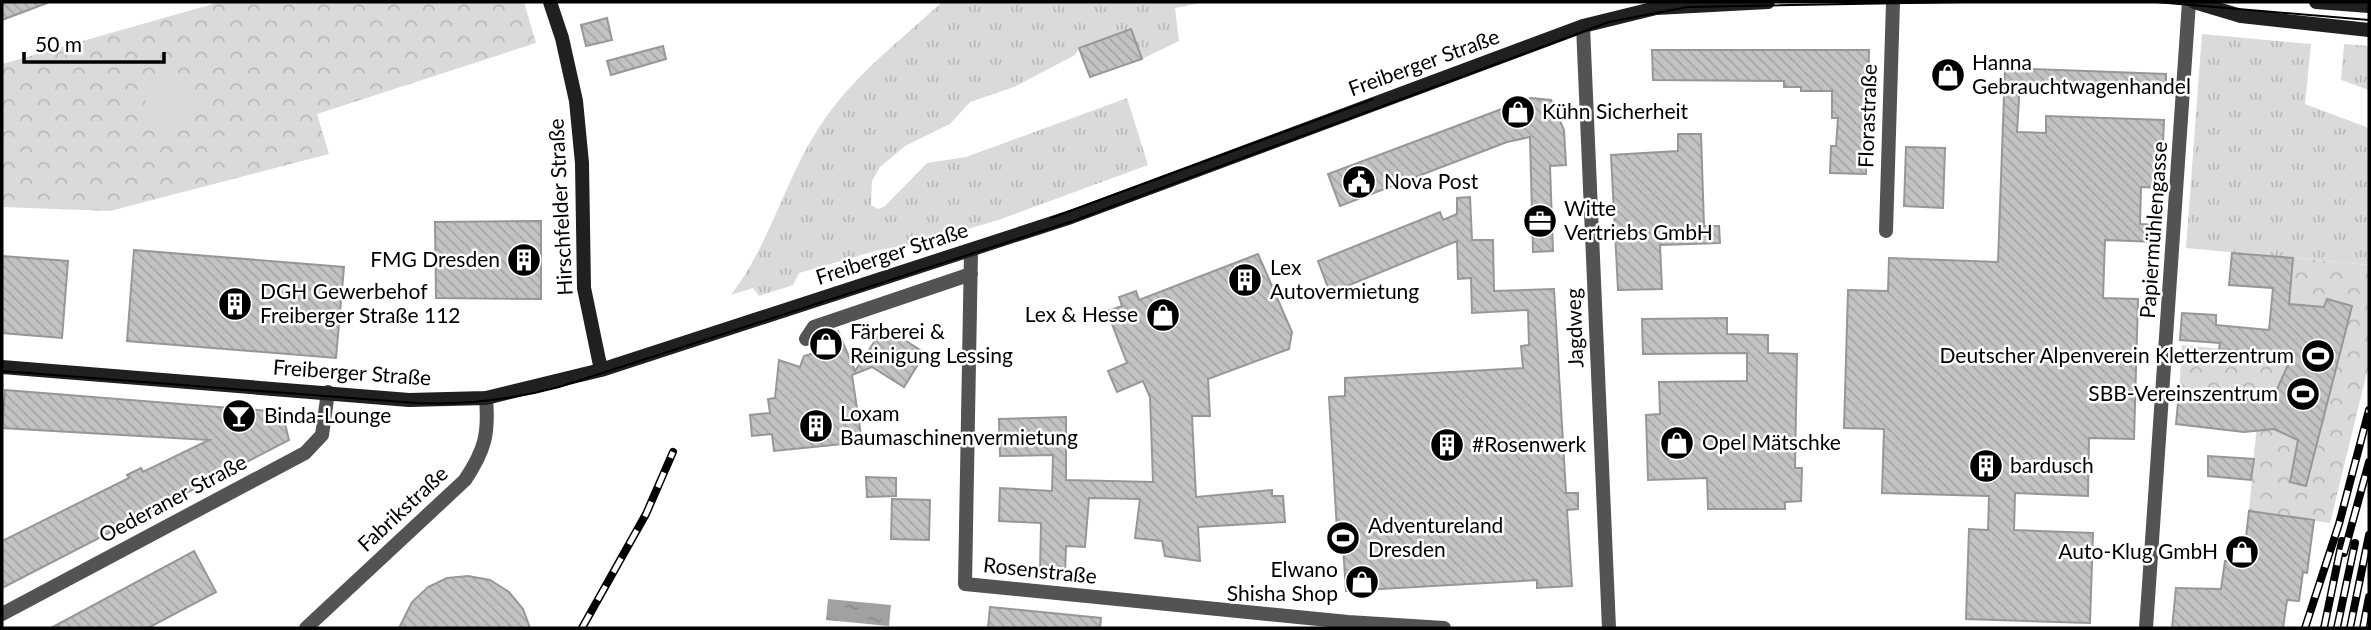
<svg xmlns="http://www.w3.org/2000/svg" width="2371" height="630" font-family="Lato,sans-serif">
<defs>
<pattern id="grass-tufts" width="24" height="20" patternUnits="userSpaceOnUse" patternTransform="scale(1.75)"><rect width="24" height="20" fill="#dadada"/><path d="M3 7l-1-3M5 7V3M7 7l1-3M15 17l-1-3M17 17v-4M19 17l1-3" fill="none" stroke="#b9b9b9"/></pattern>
<pattern id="park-crowns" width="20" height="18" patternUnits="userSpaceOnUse" patternTransform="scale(1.75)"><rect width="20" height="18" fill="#dadada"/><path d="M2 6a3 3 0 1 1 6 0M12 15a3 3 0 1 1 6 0" fill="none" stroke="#b9b9b9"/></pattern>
<pattern id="water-ripples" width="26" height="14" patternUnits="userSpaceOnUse" patternTransform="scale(1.75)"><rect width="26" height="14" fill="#a1a1a1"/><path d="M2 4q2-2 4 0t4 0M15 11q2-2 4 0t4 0" fill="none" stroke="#898989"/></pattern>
<pattern id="building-back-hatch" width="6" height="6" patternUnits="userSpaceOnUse" patternTransform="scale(1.75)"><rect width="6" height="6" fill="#c3c3c3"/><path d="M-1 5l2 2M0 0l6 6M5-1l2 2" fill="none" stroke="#a6a6a6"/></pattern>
</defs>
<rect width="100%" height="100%" fill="#fff"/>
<path fill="url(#grass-tufts)" d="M942,2H1205L1175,8L1179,41L1142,59L1131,30L1079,48L1075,55L1014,87L970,102L950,124L905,146L880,167L872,181L871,205L878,209L885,206L927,163L966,157L1127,98L1148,165L1001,219L919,244L879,250L799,273L793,285L759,296L753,288L731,295C770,244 784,182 818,129C852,76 898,43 942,2Z
M2202,34L2311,44L2305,104L2369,128V265L2186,248Z
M2344,44L2369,46V90L2341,80Z"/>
<path fill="url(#park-crowns)" d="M220,2H524L536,43L317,114L329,154L110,211L2,207V64Z
M2293,258L2369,265V364L2330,523L2249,511L2259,400L2179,392L2182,345L2283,355Z"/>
<path fill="#dadada" d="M175,71C205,85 187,132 159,136L146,126C139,105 150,73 175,71Z"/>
<path fill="url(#water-ripples)" d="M828,599L891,605L889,626L826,620Z"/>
<path fill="url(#building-back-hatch)" stroke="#979797" stroke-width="2" d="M2,2H47V3L2,20Z
M607,18L612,40L586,46L581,25Z
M1131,29L1142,59L1090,77L1079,48Z
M663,46L666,59L611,75L607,61Z
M1652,50H1869L1866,174L1830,173L1831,146H1836L1838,118H1832V91H1801V87H1784V81L1653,80Z
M2005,68L2166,74V89L2020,83L2017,132L2046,133V116L2164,120L2161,188L2141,187L2140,224L2158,225L2157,242L2105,240L2103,298L2138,299L2134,439L2089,438L2088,496L2015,493L2014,530L2093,533L2090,623L1966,619L1969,529L1988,530L1989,496L1882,493L1884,429L1844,428L1848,290L1888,291L1889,258L1998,262Z
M1531,98L1551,100L1564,130L1566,165L1550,166L1553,251L1533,252L1530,137L1507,142L1340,206L1328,174Z
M1678,134H1701L1704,226H1719L1720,243L1660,245L1662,289L1618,290L1611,155L1678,151Z
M1906,147L1945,148L1943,208L1904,206Z
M1470,197L1472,240H1493L1494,291L1554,289L1566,493H1578V509L1567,510L1572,586L1537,588V580L1346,591L1343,546H1338L1329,397L1345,396V378L1523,368L1521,346L1529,345L1528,310L1472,313L1471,278L1458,279L1457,241L1330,293L1318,261L1440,212L1443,220L1457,214V198Z
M541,221V299L436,298L435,222Z
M134,250L344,267L336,358L127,341Z
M2232,253L2293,258L2289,304L2324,307L2327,299L2352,306L2306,486L2290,482L2298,440L2274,429L2244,432L2176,424L2179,392L2253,399L2273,398L2292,356L2219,349L2220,343L2180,340L2182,313L2216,315V325L2269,330L2273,288L2229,285Z
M1258,254L1292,332L1289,349L1208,379L1210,416H1192L1196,497L1272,490V496H1283L1285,522L1198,527L1200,561L1165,556L1162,541L1135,538L1140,499L1089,498L1085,547L1066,546L1065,575L1040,574L1041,523L999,521L1000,488L1052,491L1053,455L1000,456L999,419L1066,417V480L1153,482L1150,397L1143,381L1117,392L1108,371L1127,363L1107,311L1122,306L1119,297L1136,291L1139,300Z
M2,256L68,261L62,338L2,333Z
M1727,318V334L1768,335V353L1797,354L1795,468H1802L1801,501L1785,502V509H1708L1707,478L1648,480L1646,415L1660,414L1659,382L1747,381V353L1643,354L1642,319Z
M884,327L925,353L904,387L872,367L852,375L862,442L774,451L772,434L752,436L750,415L770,413L768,399L775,398L779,360L800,367L804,356L818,352L815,343L818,339L838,331L855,371Z
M5,390L282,412L289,440L2,588V541L129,478L127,475L141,468L143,472L209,440L2,428Z
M2208,456L2254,459L2251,480L2208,476Z
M866,477L896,478V496L867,497Z
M892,499L930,500L929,540L891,539Z
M2249,511L2314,520L2307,573L2303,572L2299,601L2287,600L2283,628H2172L2176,588L2221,589L2225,561L2243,564Z
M194,551L216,592L148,628H51Z
M468,576L490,580L509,592L523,609L530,628H399L412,602L428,587L447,578Z
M990,607L1101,618L1100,628H988Z"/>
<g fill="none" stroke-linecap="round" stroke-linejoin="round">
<path stroke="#535353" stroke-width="14" d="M1583,26L1609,628
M1886,231L1893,2
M971,251L965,584L1348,622L1444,628
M806,339L814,327L971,274
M2,614L305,453L322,435L328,392
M306,628L465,480C485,450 489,434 486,398
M2146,628L2189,2"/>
<path stroke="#202020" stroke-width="14" d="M550,2L562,38L576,101L582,163L584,288L601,370
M2194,2L2241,16L2369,30
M2316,2L2369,6
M2,367L409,400L486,398L601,370L1071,217L1583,26L1656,8L1768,2"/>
<path stroke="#000" stroke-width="2" d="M2156,2L2369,20
M1051,218L1373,99
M2,371L416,403C466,405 511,400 559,387L1073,221L1609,22L1688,7L1964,2"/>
<g stroke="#000" stroke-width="8">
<path id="rail" d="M2344,553L2369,462
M582,628L646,514L673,452
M2305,628L2339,524L2369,410
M2324,628L2342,541
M2337,628L2355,543
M2350,628L2369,535
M2363,628L2369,597"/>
</g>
<use href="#rail" stroke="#fff" stroke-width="5" stroke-dasharray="16" stroke-linecap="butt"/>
</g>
<defs>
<g id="shop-disc" transform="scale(1.75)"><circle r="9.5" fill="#000" stroke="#fff"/><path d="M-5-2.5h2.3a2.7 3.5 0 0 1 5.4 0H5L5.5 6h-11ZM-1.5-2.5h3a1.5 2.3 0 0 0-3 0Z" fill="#fff"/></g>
<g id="civic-disc" transform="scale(1.75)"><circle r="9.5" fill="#000" stroke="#fff"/><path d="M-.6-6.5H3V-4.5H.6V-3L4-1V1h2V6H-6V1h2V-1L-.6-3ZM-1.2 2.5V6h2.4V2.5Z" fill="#fff"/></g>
<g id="office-disc" transform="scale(1.75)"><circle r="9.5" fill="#000" stroke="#fff"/><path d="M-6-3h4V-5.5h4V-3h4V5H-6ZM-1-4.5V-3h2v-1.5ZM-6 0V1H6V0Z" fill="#fff"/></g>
<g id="building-disc" transform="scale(1.75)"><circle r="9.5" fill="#000" stroke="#fff"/><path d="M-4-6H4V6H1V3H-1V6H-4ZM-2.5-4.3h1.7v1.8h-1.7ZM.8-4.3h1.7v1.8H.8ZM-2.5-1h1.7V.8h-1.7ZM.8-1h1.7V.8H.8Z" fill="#fff"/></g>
<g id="stadium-disc" transform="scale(1.75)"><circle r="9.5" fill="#000" stroke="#fff"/><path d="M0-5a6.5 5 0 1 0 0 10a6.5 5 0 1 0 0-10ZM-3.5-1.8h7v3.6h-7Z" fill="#fff"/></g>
<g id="bar-disc" transform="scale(1.75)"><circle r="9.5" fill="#000" stroke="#fff"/><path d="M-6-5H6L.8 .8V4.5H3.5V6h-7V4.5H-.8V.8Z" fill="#fff"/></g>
</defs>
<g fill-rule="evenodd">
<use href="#shop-disc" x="1948" y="75"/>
<use href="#shop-disc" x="1518" y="112"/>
<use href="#civic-disc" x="1359" y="182"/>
<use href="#office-disc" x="1540" y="221"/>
<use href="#building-disc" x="524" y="260"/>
<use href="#building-disc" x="1245" y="280"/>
<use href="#building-disc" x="235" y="304"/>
<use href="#shop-disc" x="1163" y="315"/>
<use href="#shop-disc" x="826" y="344"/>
<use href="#stadium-disc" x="2318" y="356"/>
<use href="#stadium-disc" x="2303" y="394"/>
<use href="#bar-disc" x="239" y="416"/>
<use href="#building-disc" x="816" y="426"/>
<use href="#shop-disc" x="1677" y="443"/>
<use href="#building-disc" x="1447" y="445"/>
<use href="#building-disc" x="1986" y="466"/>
<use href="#stadium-disc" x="1343" y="538"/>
<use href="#shop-disc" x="2242" y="552"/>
<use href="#shop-disc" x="1362" y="582"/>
</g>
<g text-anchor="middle" stroke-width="5" stroke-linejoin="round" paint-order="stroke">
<g font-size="21" fill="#000" stroke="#fff">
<text transform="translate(1424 63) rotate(-20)" y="7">Freiberger Straße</text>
<text transform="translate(1868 116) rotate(-88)" y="7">Florastraße</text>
<text transform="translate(561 207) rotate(-93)" y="7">Hirschfelder Straße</text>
<text transform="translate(2154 230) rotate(-86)" y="7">Papiermühlengasse</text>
<text transform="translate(892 254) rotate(-18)" y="7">Freiberger Straße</text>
<text transform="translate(1575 328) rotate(-92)" y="7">Jagdweg</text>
<text transform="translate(352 373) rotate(4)" y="7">Freiberger Straße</text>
<text transform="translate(173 499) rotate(-28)" y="7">Oederaner Straße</text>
<text transform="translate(403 509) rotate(-43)" y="7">Fabrikstraße</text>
<text transform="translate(1040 571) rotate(6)" y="7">Rosenstraße</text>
</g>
<g font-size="21" fill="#000" stroke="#fff" text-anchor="start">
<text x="1972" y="70">Hanna<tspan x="1972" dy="24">Gebrauchtwagenhandel</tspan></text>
<text x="1542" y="119">Kühn Sicherheit</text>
<text x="1384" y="189">Nova Post</text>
<text x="1564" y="216">Witte<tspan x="1564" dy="24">Vertriebs GmbH</tspan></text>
<text x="500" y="267" text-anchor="end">FMG Dresden</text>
<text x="1270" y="275">Lex<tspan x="1270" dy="24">Autovermietung</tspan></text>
<text x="260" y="299">DGH Gewerbehof<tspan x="260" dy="24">Freiberger Straße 112</tspan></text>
<text x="1138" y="322" text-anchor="end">Lex &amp; Hesse</text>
<text x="850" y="339">Färberei &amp;<tspan x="850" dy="24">Reinigung Lessing</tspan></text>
<text x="2294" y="363" text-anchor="end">Deutscher Alpenverein Kletterzentrum</text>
<text x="2278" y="401" text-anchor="end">SBB-Vereinszentrum</text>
<text x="840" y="421">Loxam<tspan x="840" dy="24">Baumaschinenvermietung</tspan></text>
<text x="264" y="423">Binda-Lounge</text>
<text x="1702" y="450">Opel Mätschke</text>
<text x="1472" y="452">#Rosenwerk</text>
<text x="2010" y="473">bardusch</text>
<text x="1368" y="533">Adventureland<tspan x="1368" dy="24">Dresden</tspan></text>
<text x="2218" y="559" text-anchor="end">Auto-Klug GmbH</text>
<text x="1338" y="577" text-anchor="end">Elwano<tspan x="1338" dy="24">Shisha Shop</tspan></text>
</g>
</g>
<rect width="2371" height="630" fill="none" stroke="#000000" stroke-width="7"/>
<path d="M24 52v10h140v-10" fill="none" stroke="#000000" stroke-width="3.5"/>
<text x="35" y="52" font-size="21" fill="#000000" stroke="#ffffff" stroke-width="5" paint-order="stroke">50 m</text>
</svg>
